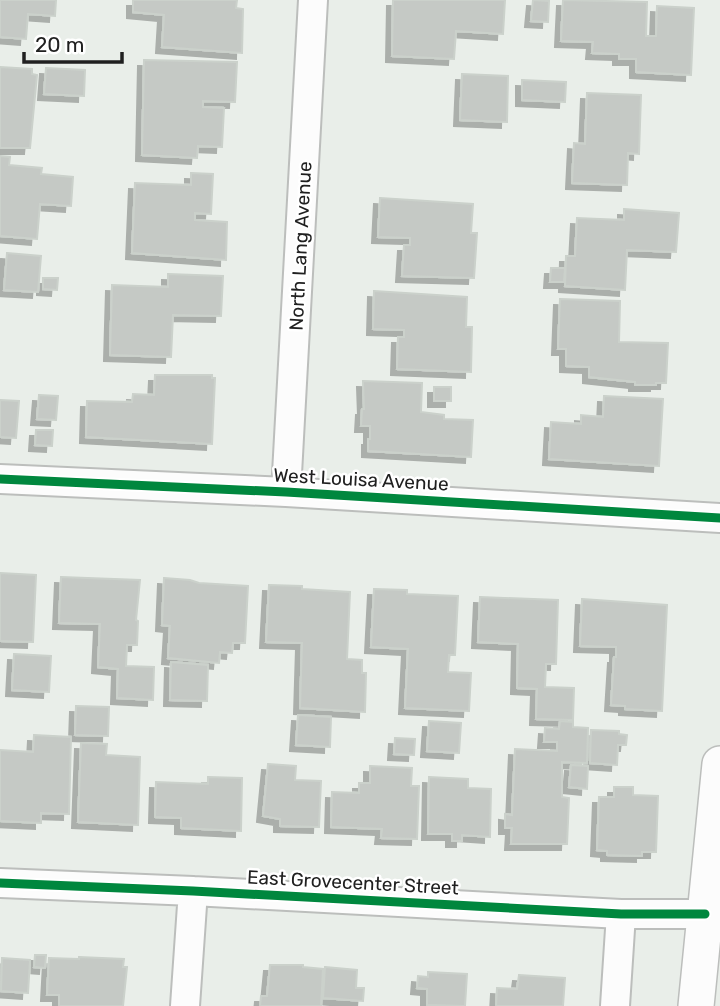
<svg xmlns="http://www.w3.org/2000/svg" width="720" height="1006" font-family="Rubik,sans-serif">
<defs>
<filter id="shadow"><feDropShadow dx="-6" dy="6" stdDeviation="0" flood-color="#0004"/></filter>
</defs>
<rect width="100%" height="100%" fill="#e9eee9"/>
<path fill="#c5c9c5" stroke="#cbd1cb" stroke-width="2" filter="url(#shadow)" d="M0,0H56L55,16L28,14L26,39L0,37Z
M133,0H237L236,8L243,9L242,53L162,47L164,15L133,12Z
M393,0H505L503,34L456,31L454,59L392,56Z
M533,0L549,1L548,22L531,21Z
M563,0L647,2L646,36H656L657,6L694,8L691,75L636,72V59H619V54L592,53L593,42L561,41Z
M144,60L237,62L235,102L203,101V107L224,108L222,147L198,146L197,158L142,155Z
M0,67L32,69V74L37,75L30,148H0Z
M46,68L85,70L84,96L44,94Z
M462,74L508,76L507,122L460,120Z
M522,80L566,82L565,102L522,100Z
M587,93L641,95L639,154L628,153L627,185L572,183L574,143L585,144Z
M0,156L10,157L9,165L42,168L41,174L73,177L71,206L40,204L37,239L0,236Z
M191,173L213,174L211,214L195,213V220L227,222L226,260L132,253L135,183L191,185Z
M380,198L473,204L471,233H477L474,278L402,276L404,245H410V238L378,237Z
M624,209L679,213L676,252L627,250L625,290L565,286L566,256H575L577,218L624,220Z
M7,253L41,256L38,292L4,290Z
M551,268H565L564,282H550Z
M168,274L223,276L221,316L173,315L171,357L110,355L112,285L168,287Z
M43,278H58L57,290L43,289Z
M374,291L467,297L466,327H472L471,372L397,369L398,337H404V330L373,329Z
M560,299L620,301L619,342L668,343L666,383H656V385H635V382L589,377V367L566,366V349H558Z
M155,375H212V378H215L212,444L86,437L87,401L132,402L133,394L154,395Z
M363,381L422,383L421,412L444,415V419L473,420L471,457L368,451V439H370V426H361L362,409H364Z
M434,387H451V401H434Z
M39,395L58,396L56,420L37,419Z
M604,396L663,399L659,466L549,459L551,422L581,424V415L603,417Z
M0,400L19,401L16,438L0,437Z
M36,430H53L52,446L35,445Z
M0,573L36,575L33,642L0,641Z
M61,577L140,580L136,620L138,621L137,645H127L126,666L154,667L153,700L117,698L118,669L98,667L100,624L59,623Z
M164,578L190,580L199,583L248,586L245,643H233L232,653L220,652L219,663L168,658L170,626L162,625Z
M269,585L302,586V589L350,592L347,659L362,660V673H366L365,712L300,708L302,643L266,642Z
M374,589L407,590V594L458,596L455,655H449L448,672L471,673L469,711L405,708L408,649L371,647Z
M480,597L558,600L556,664H546L545,687L574,688L573,720L536,719L537,689L517,688L518,644L478,642Z
M582,599L667,605L662,711L625,709V706L611,705L614,657H616V647L580,646Z
M14,654L51,656L49,692L12,690Z
M171,662L208,665L207,701L170,700Z
M76,706L109,707L108,736L75,735Z
M298,715L331,717L330,747L296,745Z
M429,721L461,723L459,753L427,751Z
M560,721L573,722V727L588,728L587,763L562,762V797L569,798L567,844H511L512,828H505V814L512,815L515,749L557,751V742H544L545,728L559,729Z
M591,730L619,731V734L627,735L626,745H618L617,765L590,763Z
M34,735L71,737L69,814L41,813V823L0,821V750L33,752Z
M395,738L415,739L414,755L394,754Z
M81,743L107,744L106,755L140,757L138,825L78,822Z
M268,764L296,766L295,780L321,781L319,827L280,826V819L263,816Z
M571,765L588,766L587,789L569,787Z
M370,766L412,768L411,786H419L417,839L381,838L382,829L331,827L332,792L359,793V783H370Z
M208,777L242,778L241,831L181,828V818L155,817L156,782L208,784Z
M429,777L468,779V788L491,789L490,837L462,835V841H452V834H428Z
M614,787H633V795L658,796L656,852H642V856L607,855V851L597,850L599,797H614Z
M35,955H46L45,968L34,967Z
M79,957L124,959L123,967H127L123,1006H59V995H47L49,958L79,959Z
M2,958L30,960L28,993L1,991Z
M270,965H303V967L323,969L321,1006H260L261,996H267Z
M325,967L357,970L356,988H364L363,1001L323,998Z
M428,972L467,974L465,1006L427,1005V989L417,988L418,976L428,977Z
M519,975L565,978L563,1006H496L497,988L517,989Z"/>
<g fill="none" stroke-linecap="round" stroke-linejoin="round">
<g stroke="#bcbebc" stroke-width="32">
<path id="minor" d="M0,479L286,492L720,518
M286,492L313,0
M0,883L193,891L621,914H705
M185,1006L193,891
M615,1006L621,914"/>
</g>
<g stroke="#bcbebc" stroke-width="38">
<path id="tertiary" d="M696,1006L720,764"/>
</g>
<use href="#minor" stroke="#fcfcfc" stroke-width="28"/>
<use href="#tertiary" stroke="#fcfcfc" stroke-width="35"/>
<g stroke="#fff" stroke-width="13">
<path id="cycleway" d="M0,479L286,492L720,518
M0,883L193,891L621,914H705"/>
</g>
<use href="#cycleway" stroke="#00873e" stroke-width="9"/>
</g>
<g text-anchor="middle" stroke-width="5" stroke-linejoin="round" paint-order="stroke">
<g font-size="19" fill="#202020" stroke="#fff">
<text transform="translate(300 246) rotate(-87)" y="7">North Lang Avenue</text>
<text transform="translate(361 479) rotate(3)" y="7">West Louisa Avenue</text>
<text transform="translate(353 882) rotate(3)" y="7">East Grovecenter Street</text>
</g>
</g>
<path d="M24 52v10h98v-10" fill="none" stroke="#202020" stroke-width="3.5"/>
<text x="35" y="52" font-size="21" fill="#202020" stroke="#ffffff" stroke-width="5" paint-order="stroke">20 m</text>
</svg>
